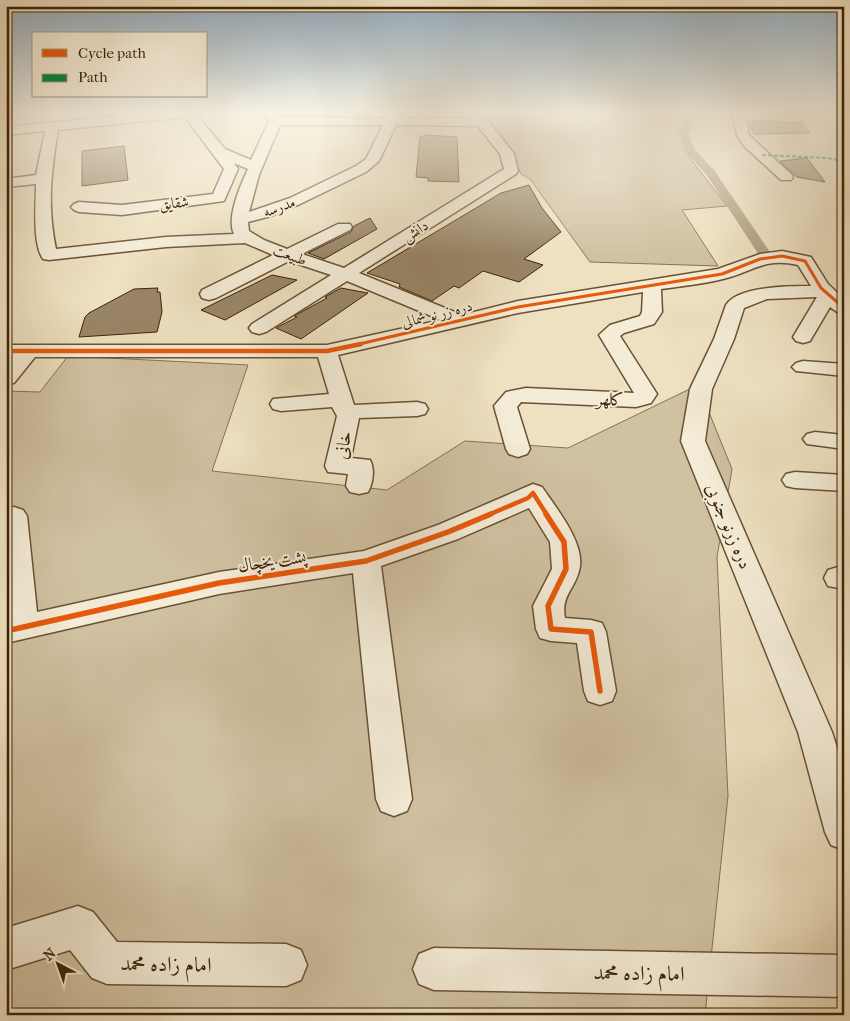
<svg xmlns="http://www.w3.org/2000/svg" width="850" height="1021" font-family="'IM FELL French Canon',Amiri,serif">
<rect width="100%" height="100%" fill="#eee1c1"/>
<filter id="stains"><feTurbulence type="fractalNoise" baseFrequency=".004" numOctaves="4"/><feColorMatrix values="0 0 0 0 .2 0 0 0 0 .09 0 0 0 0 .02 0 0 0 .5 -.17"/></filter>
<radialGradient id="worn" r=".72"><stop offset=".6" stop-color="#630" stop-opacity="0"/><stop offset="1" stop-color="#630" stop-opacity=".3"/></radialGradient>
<path fill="#d0c1a1" stroke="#867253" d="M487,112H687L678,129L689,157L727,206L682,210L718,266L590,262L530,179L521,174L505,140L483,116Z
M68,356L248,365L212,471L387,490L465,441L568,448L698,385L732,469L717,557L728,796L705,1015H6V391L40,392Z"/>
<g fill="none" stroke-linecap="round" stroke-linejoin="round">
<path fill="#b2a081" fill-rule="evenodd" d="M689,112H698L688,133L695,150L714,170L770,252L769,255H759L706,174L685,151L678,133Z"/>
</g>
<path fill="#998667" stroke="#3d2305" d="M754,121L800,123L810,133L754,134L750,125Z
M426,135L457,137L459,182L428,181V178L416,177L420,137Z
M124,146L128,180L82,186V151Z
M807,158L825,182L797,177L780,161Z
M529,185L542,208L561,232L524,259L543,265L519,282L483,271L459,288L454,286L432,301L399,287L400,284L367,273L501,193Z
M370,218L377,229L324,259L308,253L351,232L354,226Z
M272,275L297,280L225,320L201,310Z
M158,288L157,292H160L162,312L157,332L79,337L85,317L89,313L134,289Z
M341,288L368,293L301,339L276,328L297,317L294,316L327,298L325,297Z"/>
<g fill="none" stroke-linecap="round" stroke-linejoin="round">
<g stroke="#695234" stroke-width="3">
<path id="minor" d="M158,112H194L225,149L251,160L269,121L262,112H275L279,117L387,118L390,112H402L399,118H472L469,112H481L514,154L518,171L516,174L359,273L462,315L518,301L718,269L760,254L782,251L811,257L828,284L844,299V314L837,312L830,307L810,341L803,343L796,341L793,337L817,297L767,299L744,308L734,339L712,389L705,441L832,732L844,770V850L831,845L825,832L798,732L681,441L690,389L714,339L726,305C738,286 790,286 811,286L798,265C763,257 754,272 723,279C703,284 682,286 661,289L662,312L654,324L624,333L620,336L657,394L651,403L636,407L521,402L517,407L530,449L527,454L518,457L509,454L506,449L494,406L506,392L526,388L634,393L599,335L610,325L640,316L642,312L643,292L518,313L338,355L354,405L417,402L425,404L428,409L425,414L417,416L359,418L351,458L370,460C375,469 373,483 368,492L359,494L350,492L346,486L348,474L328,472L325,466L337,416L332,407L281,411L273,409L270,404L273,399L329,394L318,357H35L14,383L6,384V365L13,357H6V345H327L441,320L347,281L266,332L259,334L252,332L249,328L252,324L331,275L289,261L216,298L209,300L202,298L200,294L202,290L273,255L245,243L166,247L49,260L43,259C32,243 36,204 36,184L6,187V179L36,175L45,131L6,135V127ZM185,117L224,169L213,194L122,205L79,202L74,204L71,207L74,210L79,212L122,215L224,201L238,169L234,163L248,169C241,184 226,218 234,234L166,237L56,249C47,206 51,173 58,130ZM280,125H383L366,159L356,166L290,198L249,212L259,175ZM396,125L478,126L500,154L504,169L344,268L302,254L350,230L352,227L350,224H338L287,249L264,240L249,231L248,222L271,216L300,204L366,172L379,161Z
M732,112L800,115L802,118L800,121L796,122L746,119L749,135L753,139L791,174L793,177L791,180H781L743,145L737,135Z
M803,361L844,364V376L796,371L792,367L796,363Z
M815,432L844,435V449L807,444L803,439L807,434Z
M795,472L844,475V491L795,488L786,486L782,480L786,474Z
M533,484L542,487C556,508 587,545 579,571C574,590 561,596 565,618L591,620L602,623L606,632L616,691L612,701L600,705L588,701L584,691L577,643L551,641L540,638L536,629L533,606L552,569L550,542L529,508L458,539L381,566L412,799L407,811L394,816L381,811L376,799L353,573L219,594L6,643V509L14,507L23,510L27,516L37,612L219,572L364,551L438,525Z
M838,567H844V589L828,586L824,578L828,570Z
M78,906L93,912L117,942L286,944L301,950L307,965L301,980L286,986L107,984L92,978L70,950L6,970V928Z
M434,948L844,955V997L434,990L419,984L413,969L419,954Z"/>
</g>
<use href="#minor" fill="#f4ecd7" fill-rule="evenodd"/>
<path stroke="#00873e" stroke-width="2" stroke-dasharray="4 2" stroke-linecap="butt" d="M762,155L827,158L844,161"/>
<g stroke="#f4ecd7" stroke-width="5">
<path id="cycleway-far2" d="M355,345L518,307L722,274L760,259L782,256L805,261L821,288L844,308"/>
</g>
<g stroke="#f4ecd7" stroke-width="7">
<path id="cycleway-far1" d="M6,351H327L361,344
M488,515L528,498L533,493L547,515"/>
</g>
<g stroke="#f4ecd7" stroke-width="9">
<path id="cycleway" d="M546,514L564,542L566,569L548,606L551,629L591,632L600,691
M6,631L219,583L366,561L448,532L491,514"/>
</g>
<use href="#cycleway-far2" stroke="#e8590c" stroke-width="3"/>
<use href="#cycleway-far1" stroke="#e8590c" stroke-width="4.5"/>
<use href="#cycleway" stroke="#e8590c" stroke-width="5.5"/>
</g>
<linearGradient id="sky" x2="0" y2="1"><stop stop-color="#92acbf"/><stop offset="0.44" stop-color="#f7f2e3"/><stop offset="1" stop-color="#f7f2e3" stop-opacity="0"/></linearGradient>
<rect width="850" height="255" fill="url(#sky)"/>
<g text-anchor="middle" stroke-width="4" stroke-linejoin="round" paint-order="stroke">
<g font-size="15" fill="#3d2305" stroke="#f4ecd7">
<text transform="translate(174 203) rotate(-7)" y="5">شقایق</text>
<text transform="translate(279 207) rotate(-20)" y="5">مدرسه</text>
<text transform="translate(415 231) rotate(-32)" y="5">دانش</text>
<text transform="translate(290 255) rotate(20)" y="5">طبیعت</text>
<text transform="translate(437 314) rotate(-14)" y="5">دره زر نو شمالی</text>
</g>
<g font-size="18" fill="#3d2305" stroke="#f4ecd7">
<text transform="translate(610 399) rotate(3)" y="6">کلهر</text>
<text transform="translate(343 445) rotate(-80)" y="6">خانی</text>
<text transform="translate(729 526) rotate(67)" y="6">دره زرنو جنوبی</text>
<text transform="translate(272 561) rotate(-8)" y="6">پشت یخچال</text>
</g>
<g font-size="21" fill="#3d2305" stroke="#f4ecd7">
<text transform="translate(166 964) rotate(1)" y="7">امام زاده محمد</text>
<text transform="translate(639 973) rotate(1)" y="7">امام زاده محمد</text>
</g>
</g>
<rect width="850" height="1021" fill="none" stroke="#eee1c1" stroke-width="25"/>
<rect x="8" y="8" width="835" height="1006" fill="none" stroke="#3d2305" stroke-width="2.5"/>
<rect x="12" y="12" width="825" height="996" fill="none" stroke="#3d2305"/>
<rect x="32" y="32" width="175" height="65" fill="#f4ecd7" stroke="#ab9c83"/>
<rect x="42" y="49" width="25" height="8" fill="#e8590c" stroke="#ab9c83"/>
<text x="78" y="58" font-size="15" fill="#3d2305">Cycle path</text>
<rect x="42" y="74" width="25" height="8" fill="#00873e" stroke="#ab9c83"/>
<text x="78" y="82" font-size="15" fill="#3d2305">Path</text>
<g transform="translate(58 964) rotate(319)" stroke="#f4ecd7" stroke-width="4" paint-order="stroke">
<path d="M0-4L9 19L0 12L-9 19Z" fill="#3d2305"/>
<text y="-8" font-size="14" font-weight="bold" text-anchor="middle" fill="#3d2305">N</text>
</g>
<rect width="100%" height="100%" filter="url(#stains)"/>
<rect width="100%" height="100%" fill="url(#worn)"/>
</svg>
